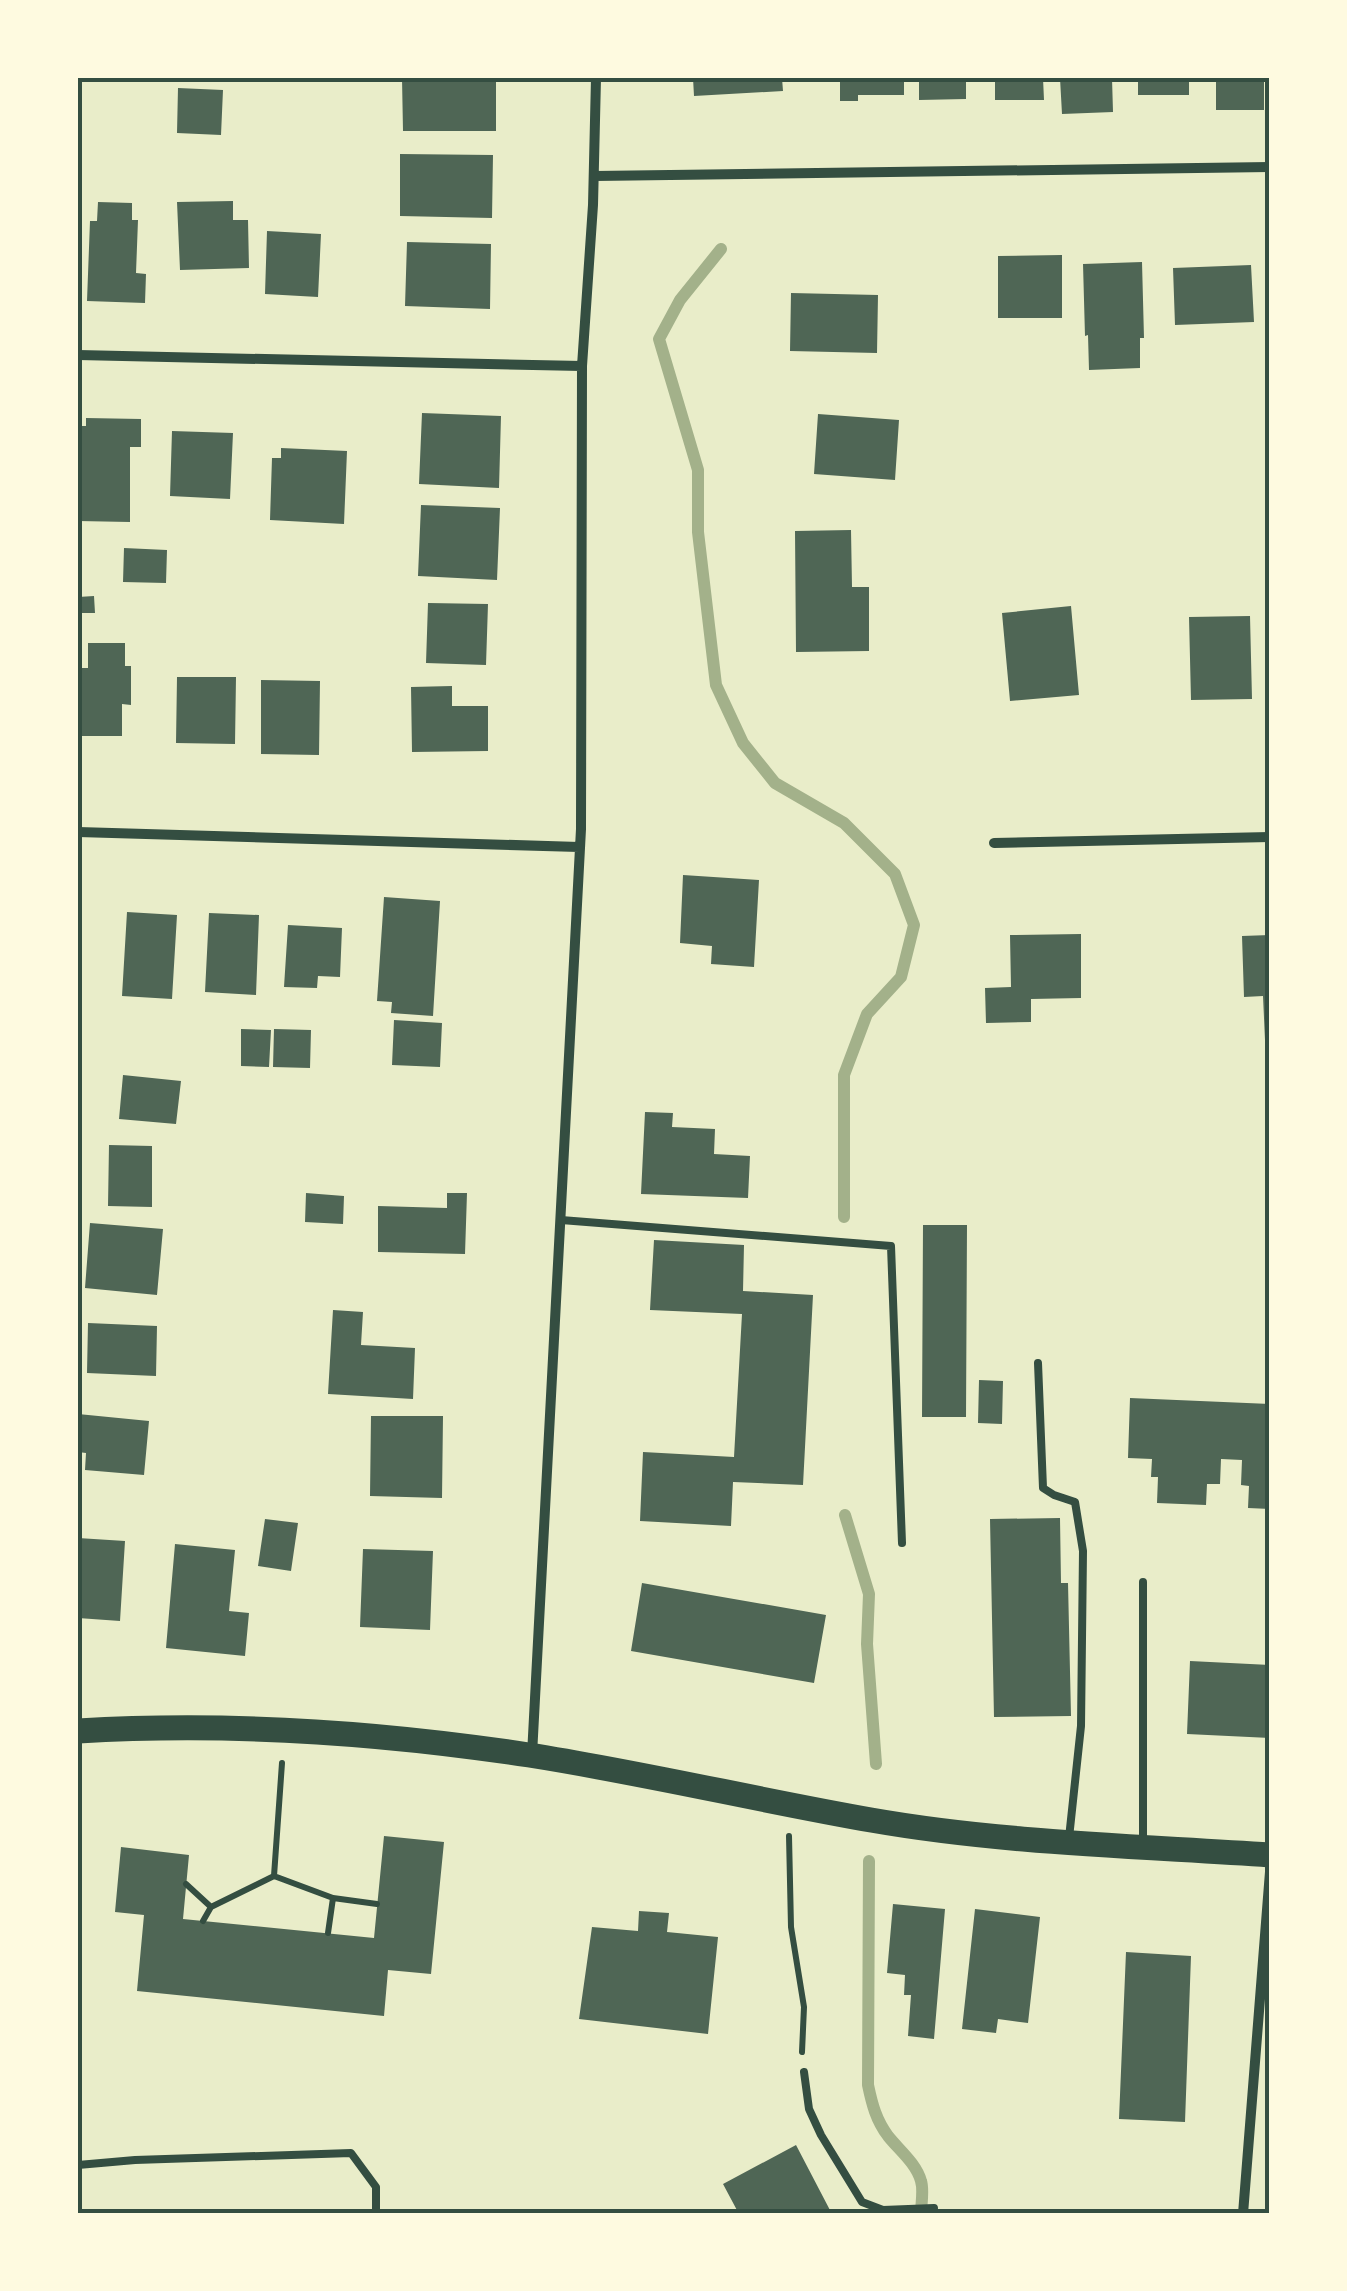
<svg xmlns="http://www.w3.org/2000/svg" width="1347" height="2291" font-family="'PT Sans',sans-serif">
<rect width="100%" height="100%" fill="#e9edc9"/>
<g fill="none" stroke-linecap="round" stroke-linejoin="round">
<path stroke="#a3b18a" stroke-width="12" d="M721,249L680,300L659,339L698,470V532L716,685L743,743L775,783L844,823L895,874L914,925L901,977L867,1014L844,1075V1217
M845,1515L869,1594L867,1644L876,1764
M869,1861L868,2085C872,2104 876,2120 888,2136C899,2150 916,2163 921,2181C924,2190 921,2204 921,2214"/>
</g>
<path fill="#4f6655" d="M402,78H496V131H403Z
M693,78H782L783,91L694,96Z
M840,78H904V95H858V101H840Z
M919,78H966V99L919,100Z
M995,78H1043L1044,100H995Z
M1060,78H1112L1113,112L1062,114Z
M1138,78H1189V95H1138Z
M1216,78H1264V110H1216Z
M178,88L223,90L221,135L177,133Z
M400,154L493,155L492,218L400,216Z
M233,201V220H248L249,268L180,270L177,202Z
M98,202L132,203V220H138L136,273L146,274L145,303L87,301L90,221H97Z
M267,231L321,234L318,297L265,294Z
M407,242L491,244L490,309L405,306Z
M1062,255V318H998V256Z
M1142,262L1144,338H1140V368L1089,370L1088,335L1085,336L1083,264Z
M1251,265L1254,322L1175,325L1173,268Z
M791,293L878,295L877,353L790,351Z
M422,413L501,416L499,488L419,484Z
M818,414L899,420L895,480L814,474Z
M86,418L141,419V447H130V522L78,521L79,426H86Z
M172,431L233,433L230,499L170,496Z
M281,448L347,451L344,524L270,520L272,458H281Z
M421,505L500,508L497,580L418,576Z
M851,530L852,587H869V651L796,652L795,531Z
M124,548L167,550L166,583L123,582Z
M94,596L95,613H78V597Z
M428,603L488,604L486,665L426,663Z
M1071,606L1079,695L1010,701L1002,613Z
M1250,616L1252,699L1191,700L1189,617Z
M88,643H125V666H131V705L122,704V736H78V668H88Z
M177,677H236L235,744L176,743Z
M261,680L320,681L319,755L261,754Z
M452,686V706H488V751L412,752L411,687Z
M683,875L759,880L754,967L711,964L712,946L680,943Z
M384,897L440,901L433,1016L391,1013L392,1002L377,1001Z
M127,912L177,915L172,999L122,996Z
M209,913L259,915L256,995L205,992Z
M288,925L342,928L340,977L318,976L317,988L284,987Z
M1081,934V998L1031,999V1022L986,1023L985,988L1011,987L1010,935Z
M1270,935V1040H1265L1263,996L1244,997L1242,936Z
M394,1020L442,1023L440,1067L392,1065Z
M241,1029L271,1030L269,1067L241,1066Z
M274,1029L311,1030L310,1068L273,1067Z
M123,1075L181,1081L176,1124L119,1119Z
M645,1112L673,1113L672,1127L715,1129L714,1154L750,1156L748,1198L641,1194Z
M109,1145L152,1146V1207L108,1206Z
M306,1193L344,1196L343,1224L305,1222Z
M447,1193H467L465,1254L378,1252V1206L447,1208Z
M90,1223L163,1229L157,1295L85,1288Z
M923,1225H967L966,1417H922Z
M654,1240L744,1245L743,1291L813,1295L803,1485L733,1482L731,1526L640,1521L643,1452L734,1457L742,1314L650,1310Z
M333,1310L363,1312L361,1345L415,1348L413,1399L328,1394Z
M88,1323L157,1326L156,1376L87,1373Z
M979,1380L1003,1381L1002,1424L978,1423Z
M1130,1398L1270,1404V1509L1248,1508L1249,1486L1241,1485L1242,1460L1221,1459L1220,1484H1207L1206,1505L1157,1503L1158,1477H1151L1152,1459L1128,1458Z
M78,1414L149,1421L144,1475L85,1470L86,1453L78,1452Z
M371,1416H443L442,1498L370,1496Z
M1060,1518L1061,1583H1068L1071,1716L994,1717L990,1519Z
M265,1519L298,1523L291,1571L258,1566Z
M78,1538L125,1541L120,1621L78,1618Z
M175,1544L235,1550L229,1611L249,1613L245,1656L166,1648Z
M363,1549L433,1551L430,1630L360,1627Z
M642,1583L826,1615L814,1683L631,1651Z
M1190,1661L1270,1665V1738L1187,1734Z
M384,1836L444,1842L431,1974L388,1970L384,2016L137,1991L144,1915L115,1912L121,1847L189,1855L183,1919L374,1938Z
M893,1904L945,1909L934,2039L908,2036L911,1995H904L905,1975L887,1973Z
M975,1909L1040,1917L1028,2023L998,2019L996,2033L962,2029Z
M639,1911L669,1913L667,1932L718,1937L708,2034L579,2019L592,1927L638,1931Z
M1126,1952L1191,1956L1185,2122L1119,2119Z
M796,2145L832,2214H739L723,2184Z"/>
<g fill="none" stroke-linecap="round" stroke-linejoin="round">
<path stroke="#344e41" stroke-width="6" d="M789,1836L791,1927L804,2007L802,2052
M274,1876L282,1763
M186,1884L211,1907
M203,1921L211,1907L274,1876L333,1898
M328,1933L333,1898L377,1904"/>
<path stroke="#344e41" stroke-width="8" d="M561,1220L891,1246L902,1543
M1038,1363L1043,1488L1054,1495L1075,1502L1083,1551L1081,1726L1069,1838
M1143,1582V1842
M804,2072L809,2109L821,2135L862,2202L883,2210L934,2208
M78,2165L135,2160L351,2153L376,2187V2214"/>
<path stroke="#344e41" stroke-width="10" d="M595,176L1270,167
M78,355L582,366
M78,832L579,847
M994,843L1270,837
M532,1755L581,829L582,366L593,205L596,78
M1243,2214L1270,1872"/>
<path stroke="#344e41" stroke-width="25" d="M78,1731C229,1722 378,1732 529,1755C644,1773 757,1800 871,1820C1002,1843 1137,1846 1270,1855"/>
</g>
<rect width="1347" height="2291" fill="none" stroke="#fefae0" stroke-width="160"/>
<rect x="80" y="80" width="1187" height="2131" fill="none" stroke="#344e41" stroke-width="4"/>
</svg>
